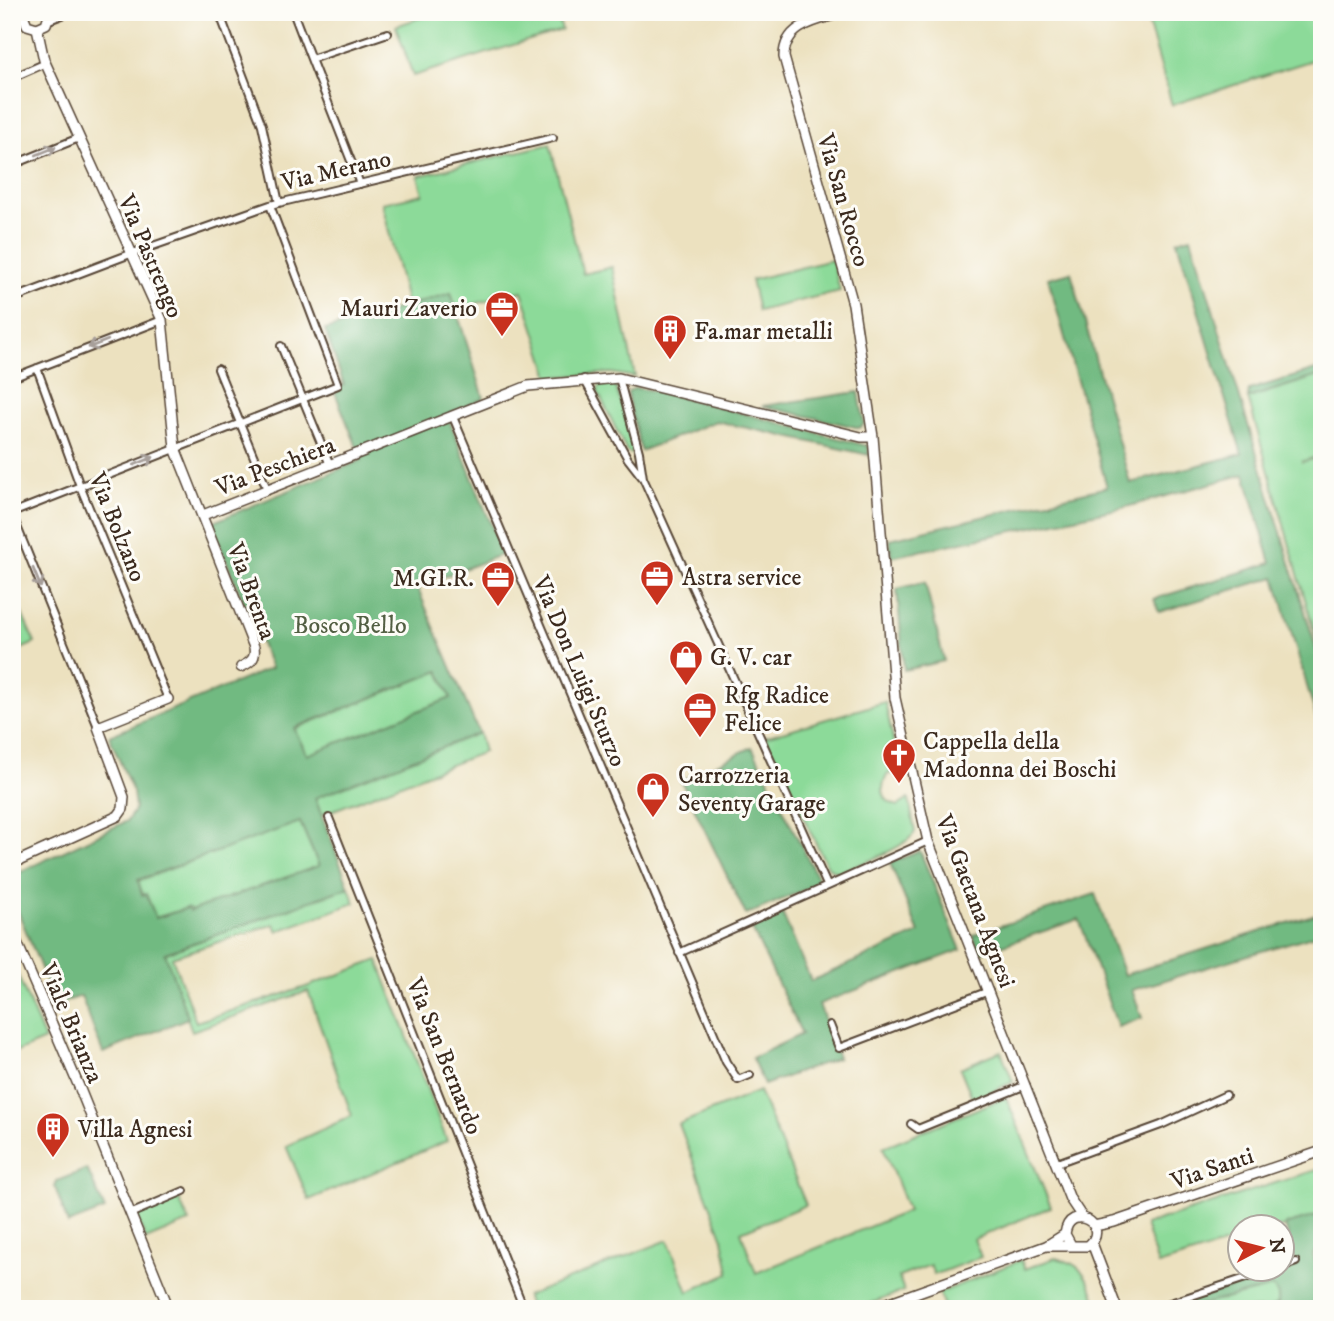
<svg xmlns="http://www.w3.org/2000/svg" width="1334" height="1321" font-family="'IM FELL DW Pica',serif">
<rect width="100%" height="100%" fill="#fdfcf7"/>
<filter id="ink" filterUnits="userSpaceOnUse"><feTurbulence type="fractalNoise" baseFrequency=".0143" numOctaves="2"/><feDisplacementMap in="SourceGraphic" scale="14" xChannelSelector="R" yChannelSelector="G"/><feConvolveMatrix kernelMatrix="1 2 1 2 8 2 1 2 1" color-interpolation-filters="sRGB"/></filter>
<filter id="wash" filterUnits="userSpaceOnUse"><feTurbulence type="fractalNoise" baseFrequency=".00686" numOctaves="4" result="noise"/><feDisplacementMap in="SourceGraphic" scale="28" xChannelSelector="R" yChannelSelector="G"/><feGaussianBlur stdDeviation="1.57" result="paint"/><feColorMatrix in="noise" values="0 0 0 0 0 0 0 0 0 0 0 0 0 0 0 0 0 1.4 0 .05"/><feComposite in="paint" operator="in"/></filter>
<g filter="url(#wash)">
<rect width="100%" height="100%" fill="#ece1bf"/>
<path fill="#8cda99" stroke="#64825c" stroke-width="2" d="M436,12H556L562,30L413,76L396,26Z
M1145,12H1322V57L1172,105Z
M550,144L583,274L612,267L635,377L611,373L550,377L522,291L456,309L451,293L407,306L382,203L423,194L418,176Z
M832,260L840,291L758,311L751,280Z
M1322,375V455L1301,462L1322,457V659L1248,398Z
M603,382L614,385L616,388L635,448L631,454L627,452L597,390Z
M12,592L35,643L12,653Z
M439,671L451,698L307,756L294,729Z
M885,702L900,772L888,774C879,788 882,802 898,806L909,799L915,832C906,848 855,867 837,872L829,868L824,860L765,737Z
M479,733L484,752L321,815L314,798Z
M300,821L319,866L190,911L188,908L155,918L146,894L143,895L138,881Z
M349,887L355,903L278,931L274,924L172,957L196,1022L306,987L378,960L447,1141L309,1200L286,1146L352,1116L308,991L192,1031L164,954Z
M12,962L45,1040L12,1054Z
M1001,1051L1013,1082L973,1100L960,1068Z
M759,1091L806,1205L741,1232L756,1273L908,1211L883,1147L1006,1097L1051,1207L974,1239L981,1257L934,1275L930,1265L899,1277L904,1291L856,1309H531L526,1296L668,1240L688,1292L729,1273L723,1239L679,1124Z
M1322,1168V1214L1282,1227L1240,1226L1239,1240L1158,1265L1145,1225Z
M178,1197L189,1222L146,1240L136,1215Z
M1055,1258C1086,1263 1089,1283 1100,1309H945L939,1293L1021,1260L1025,1269Z
M1272,1287C1278,1292 1279,1296 1278,1303L1268,1309H1184Z"/>
<path fill="#71ba81" stroke="#567250" stroke-width="2" fill-rule="evenodd" d="M1191,237L1322,668V737L1275,577L1159,612L1154,599L1271,563L1245,474L1126,507L891,557L890,539L1107,487L1048,278L1071,272L1130,483L1242,454L1177,241Z
M451,293L484,398L447,415L503,554L417,587L479,733L315,798L349,887L165,953L188,1018L103,1053L81,996L56,1005L12,897L16,874L127,821L135,809L133,792L109,736L271,668L211,523L362,460L334,390L344,385L325,330ZM439,671L451,698L307,755L294,728ZM300,822L319,866L190,911L188,908L156,918L146,894L142,895L138,880Z
M1322,368V375L1248,398L1249,390Z
M635,388L657,391L868,446L869,455L716,421L641,451L628,399V392Z
M859,392L864,424L860,428L762,406Z
M925,582L944,661L904,670L897,589Z
M752,747L820,883L746,915L681,781Z
M920,851L961,950L819,1004L838,1058L764,1085L752,1058L802,1034L752,929L782,913L811,981L919,933L890,863Z
M1095,894L1124,975L1322,912V933L1132,990L1142,1018L1118,1027L1079,919L980,953L973,935Z
M87,1169L105,1210L68,1224L55,1187L57,1181Z
M1322,1214V1242L1313,1255L1316,1263L1322,1262V1309H1268L1278,1304C1279,1296 1278,1292 1272,1287L1188,1308L1169,1307L1297,1267L1285,1225Z"/>
</g>
<g filter="url(#ink)">
<g fill="none" stroke-linecap="round" stroke-linejoin="round">
<g stroke="#564536" stroke-width="10">
<path id="street" d="M219,12L262,125L279,203
M293,12L311,59L388,33
M49,20L70,12
M311,59L360,184
M12,78L46,63
M12,165L79,138
M12,299L133,253L270,205L553,138
M281,346L330,465
M37,368L80,486L168,699
M218,369L267,489
M12,378L162,320
M619,378L639,452L643,478L827,885
M584,379L628,459L642,477
M453,417L726,1062L738,1080L750,1075
M12,513L338,385L270,205
M12,514L98,727
M329,818L524,1309
M679,953L928,841
M830,1025L839,1048L989,991
M911,1124L918,1129L1026,1085
M1057,1163L1161,1125L1226,1095
M130,1214L184,1191
M1282,1267L1296,1262
M1152,1309L1276,1268"/>
</g>
<g stroke="#564536" stroke-width="12">
<path id="secondary" d="M22,12L27,25L37,28L46,24L50,12
M844,12C819,20 784,24 784,57L853,304L873,437L895,698L928,841L1070,1199L1082,1217
M37,28L44,60L162,320L175,448L254,647C256,659 251,662 241,667
M203,515L528,386L619,378L861,437H873
M12,864L118,816L123,809L124,797L98,727L168,699
M12,931L80,1089L169,1309
M1094,1226L1114,1222L1322,1151
M1092,1243L1117,1309
M1048,1246H1088C1113,1225 1069,1201 1065,1234L1071,1245
M871,1309L1046,1246L1065,1234"/>
</g>
<use href="#street" stroke="#fff" stroke-width="6"/>
<use href="#secondary" stroke="#fff" stroke-width="9"/>
</g>
<defs><path id="oneway-shaft" d="M-6 0H5M1.5-3L5.5 0L1.5 3" fill="none" stroke-width="1.6" stroke-linecap="round" stroke-linejoin="round" transform="scale(1.75)"/></defs>
<g stroke="#a79f9a">
<use href="#oneway-shaft" transform="translate(46 151) rotate(-22)"/>
<use href="#oneway-shaft" transform="translate(98 344) rotate(159)"/>
<use href="#oneway-shaft" transform="translate(144 461) rotate(-22)"/>
<use href="#oneway-shaft" transform="translate(37 578) rotate(68)"/>
</g>
</g>
<defs>
<g id="office-pin" transform="scale(1.75)"><path d="M0 17L-7.5 6A9.5 9.5 0 1 1 7.5 6Z" fill="#c8321e" stroke="#fdfcf7"/><path d="M-6-3h4V-5.5h4V-3h4V5H-6ZM-1-4.5V-3h2v-1.5ZM-6 0V1H6V0Z" fill="#fff"/></g>
<g id="building-pin" transform="scale(1.75)"><path d="M0 17L-7.5 6A9.5 9.5 0 1 1 7.5 6Z" fill="#c8321e" stroke="#fdfcf7"/><path d="M-4-6H4V6H1V3H-1V6H-4ZM-2.5-4.3h1.7v1.8h-1.7ZM.8-4.3h1.7v1.8H.8ZM-2.5-1h1.7V.8h-1.7ZM.8-1h1.7V.8H.8Z" fill="#fff"/></g>
<g id="shop-pin" transform="scale(1.75)"><path d="M0 17L-7.5 6A9.5 9.5 0 1 1 7.5 6Z" fill="#c8321e" stroke="#fdfcf7"/><path d="M-5-2.5h2.3a2.7 3.5 0 0 1 5.4 0H5L5.5 6h-11ZM-1.5-2.5h3a1.5 2.3 0 0 0-3 0Z" fill="#fff"/></g>
<g id="church-pin" transform="scale(1.75)"><path d="M0 17L-7.5 6A9.5 9.5 0 1 1 7.5 6Z" fill="#c8321e" stroke="#fdfcf7"/><path d="M-1.2-6h2.4v3.5h3.3v2.4h-3.3V6h-2.4V-.1h-3.3v-2.4h3.3Z" fill="#fff"/></g>
</defs>
<g fill-rule="evenodd">
<use href="#office-pin" x="502" y="308"/>
<use href="#building-pin" x="670" y="331"/>
<use href="#office-pin" x="657" y="577"/>
<use href="#office-pin" x="498" y="578"/>
<use href="#shop-pin" x="686" y="657"/>
<use href="#office-pin" x="700" y="709"/>
<use href="#church-pin" x="899" y="755"/>
<use href="#shop-pin" x="653" y="789"/>
<use href="#building-pin" x="53" y="1129"/>
</g>
<g text-anchor="middle" stroke-width="6" stroke-linejoin="round" paint-order="stroke">
<g font-size="24" fill="#3b2a1e" stroke="#fdfcf7">
<text transform="translate(336 170) rotate(-13)" y="8">Via Merano</text>
<text transform="translate(844 200) rotate(74)" y="8">Via San Rocco</text>
<text transform="translate(151 256) rotate(67)" y="8">Via Pastrengo</text>
<text transform="translate(275 466) rotate(-21)" y="8">Via Peschiera</text>
<text transform="translate(118 527) rotate(68)" y="8">Via Bolzano</text>
<text transform="translate(252 591) rotate(70)" y="8">Via Brenta</text>
<text transform="translate(580 671) rotate(67)" y="8">Via Don Luigi Sturzo</text>
<text transform="translate(976 901) rotate(69)" y="8">Via Gaetana Agnesi</text>
<text transform="translate(72 1023) rotate(67)" y="8">Viale Brianza</text>
<text transform="translate(445 1056) rotate(68)" y="8">Via San Bernardo</text>
<text transform="translate(1212 1168) rotate(-19)" y="8">Via Santi</text>
</g>
<g font-size="24" fill="#3b2a1e" stroke="#fdfcf7" text-anchor="start">
<text x="477" y="316" text-anchor="end">Mauri Zaverio</text>
<text x="694" y="339">Fa.mar metalli</text>
<text x="682" y="585">Astra service</text>
<text x="474" y="586" text-anchor="end">M.GI.R.</text>
<text x="710" y="665">G. V. car</text>
<text x="724" y="703">Rfg Radice<tspan x="724" dy="28">Felice</tspan></text>
<text x="923" y="749">Cappella della<tspan x="923" dy="28">Madonna dei Boschi</tspan></text>
<text x="678" y="783">Carrozzeria<tspan x="678" dy="28">Seventy Garage</tspan></text>
<text x="78" y="1137">Villa Agnesi</text>
</g>
<g font-size="24" fill="#535f43" stroke="#fdfcf7">
<text x="350" y="633">Bosco Bello</text>
</g>
</g>
<rect width="1334" height="1321" fill="none" stroke="#fdfcf7" stroke-width="42"/>
<g transform="translate(1261 1248) rotate(83)"><circle r="33" fill="#fdfcf7" stroke="#afa8a0" stroke-width="2"/>
<path d="M0-5L12 26L0 18L-12 26Z" fill="#c8321e"/>
<text y="-10" font-size="19" font-weight="bold" text-anchor="middle" fill="#3b2a1e">N</text>
</g>
</svg>
